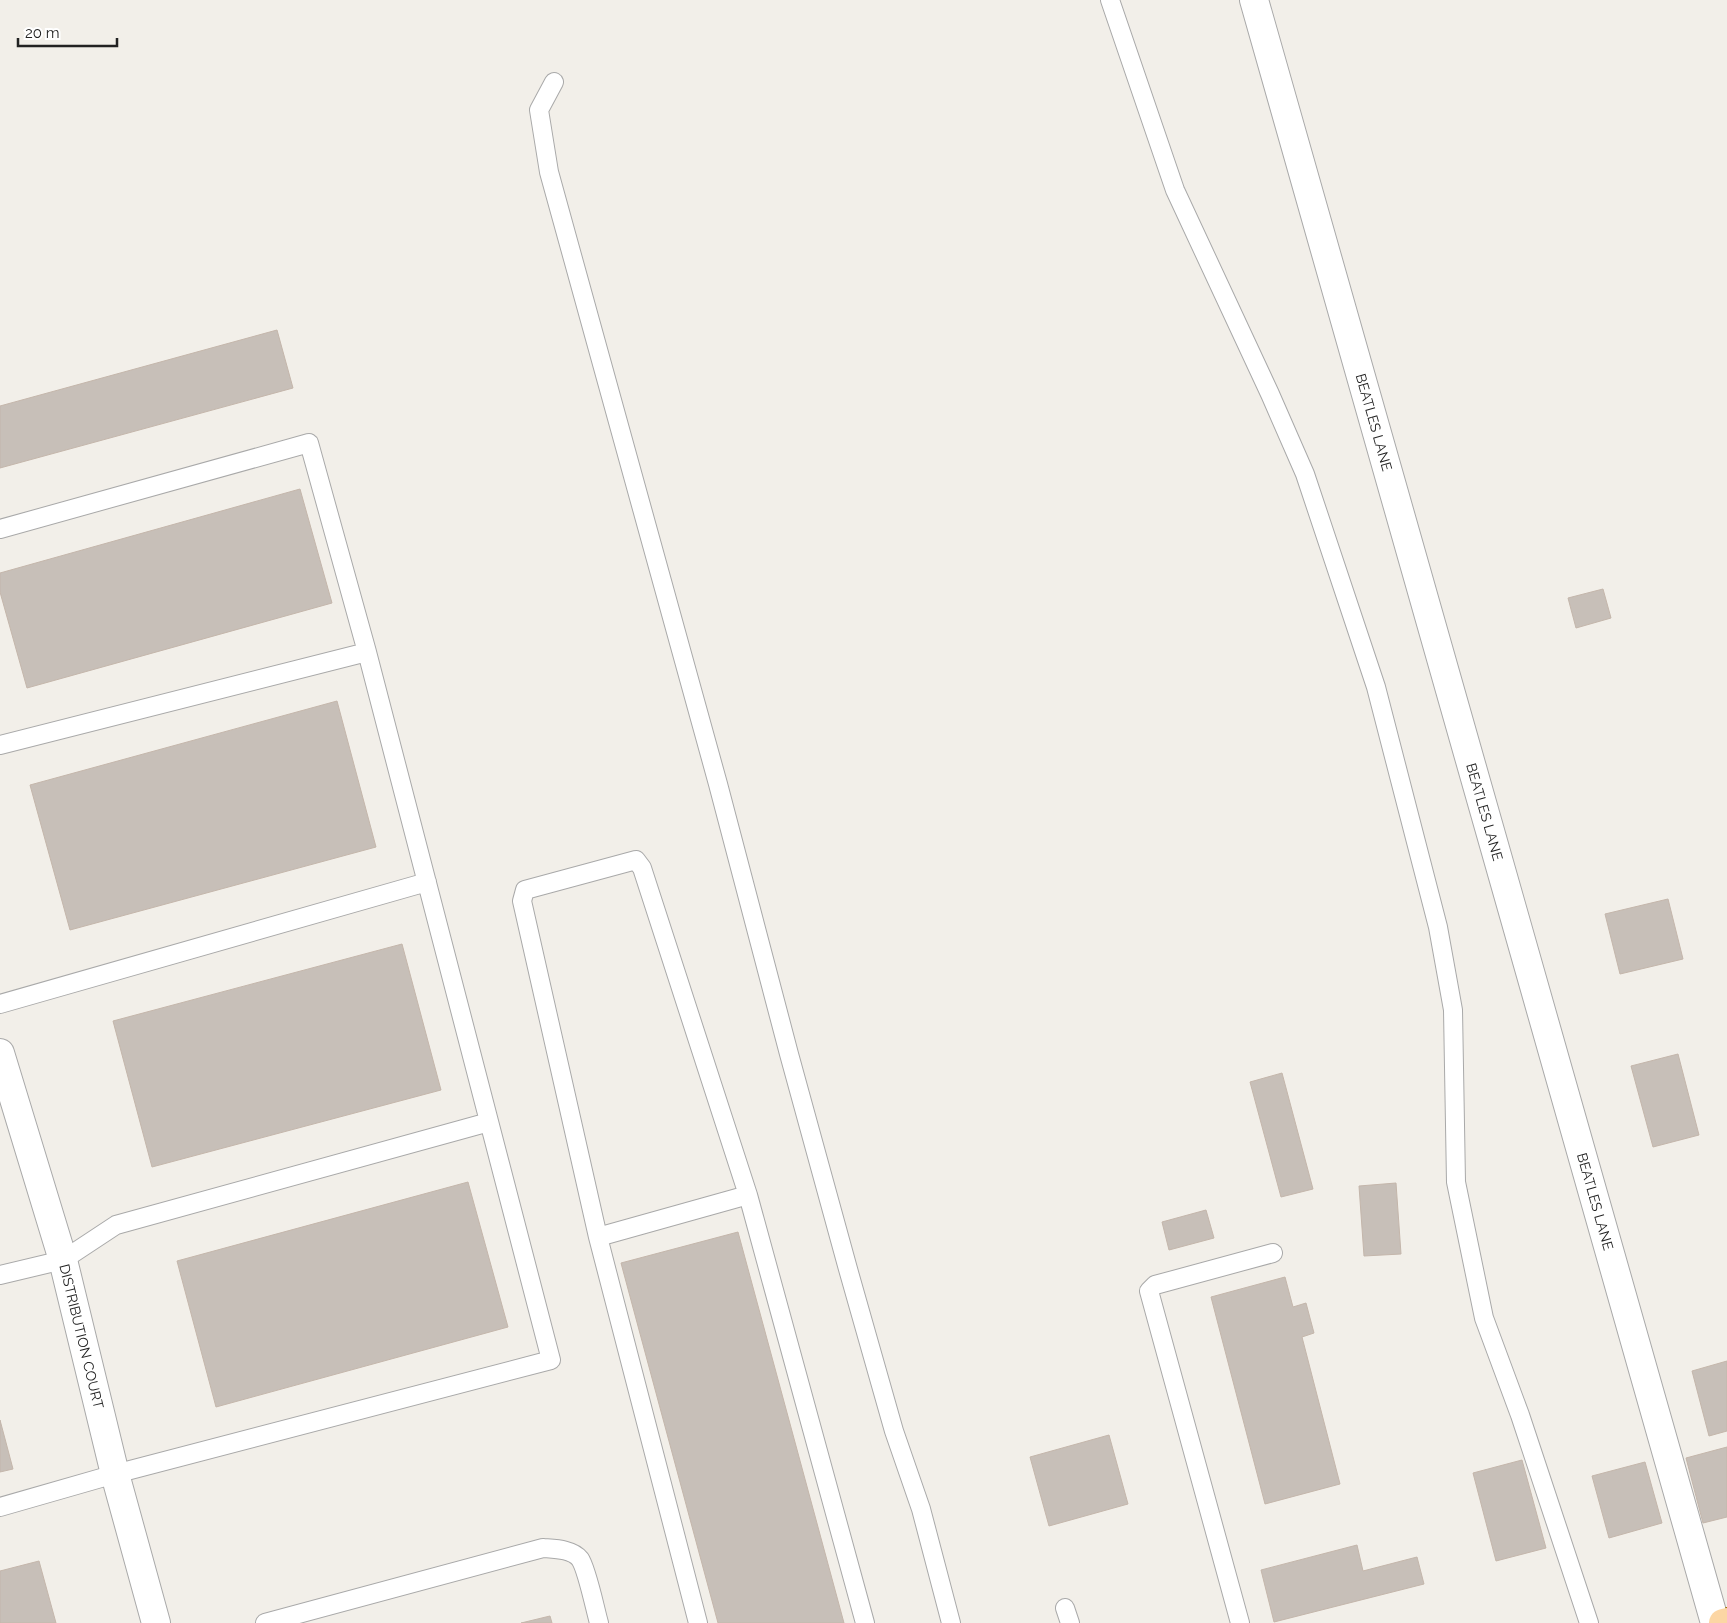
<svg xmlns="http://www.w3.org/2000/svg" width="1727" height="1623" font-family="Raleway,sans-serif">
<rect width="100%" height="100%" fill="#f2efe9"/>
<path fill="#c7bfb8" stroke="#c4b6ab" d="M277,330L293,388L0,468V406Z
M300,489L332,603L27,688L0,592V573Z
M1603,589L1611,618L1576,628L1568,598Z
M337,701L376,847L70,930L30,785Z
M1668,899L1683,959L1620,974L1605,914Z
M402,944L441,1090L152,1167L113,1021Z
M1678,1054L1699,1135L1653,1147L1631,1066Z
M1282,1073L1313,1189L1281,1197L1250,1082Z
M468,1182L508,1327L216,1407L177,1261Z
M1396,1183L1401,1254L1364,1256L1359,1186Z
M1206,1210L1214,1238L1169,1250L1162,1222Z
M738,1232L844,1623H718L621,1263Z
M1285,1277L1293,1307L1306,1303L1314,1333L1302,1337L1340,1484L1265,1504L1211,1297Z
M1727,1361V1431L1709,1436L1692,1371Z
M0,1420L13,1469L0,1472Z
M1109,1435L1128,1504L1049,1526L1030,1457Z
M1727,1447V1517L1703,1523L1686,1458Z
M1522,1460L1546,1548L1496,1561L1473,1473Z
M1645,1462L1662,1523L1609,1538L1592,1476Z
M1357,1545L1363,1571L1417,1557L1424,1584L1274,1622L1261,1570Z
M39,1561L56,1623H0V1571Z
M550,1616L552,1623H521Z"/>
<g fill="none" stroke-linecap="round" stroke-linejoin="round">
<g stroke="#a9a9a9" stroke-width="20">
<path id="service" d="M1110,0L1175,190L1270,394L1305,474L1376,687L1438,927L1453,1010L1456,1182L1484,1318L1520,1415L1589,1623
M554,82L539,110L549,172L718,784L789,1054L848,1269L894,1431L921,1509L951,1623
M0,529L309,443L367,652L0,745
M0,1004L427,882
M598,1237L748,1195
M0,1275L63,1260L116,1225L489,1122
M0,1507L115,1474L551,1360L367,652
M1065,1608L1070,1623
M265,1623L543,1548C555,1549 572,1549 580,1559C587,1569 595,1609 599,1623
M698,1623L598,1237L522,901L525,890L636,860L642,868L748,1195L865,1623
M1240,1623L1149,1291L1155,1285L1273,1253"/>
</g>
<g stroke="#a9a9a9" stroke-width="30">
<g id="minor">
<path id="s1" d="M1254,0L1715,1623"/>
<path id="s2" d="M0,1053L63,1260L115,1474L156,1623"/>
</g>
</g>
<g stroke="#a06b00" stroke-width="30">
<path id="primary" d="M1723,1623L1727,1622"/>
</g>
<use href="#service" stroke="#fff" stroke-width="18"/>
<use href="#minor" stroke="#fff" stroke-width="28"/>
<use href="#primary" stroke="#fcd6a4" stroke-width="28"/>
</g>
<g text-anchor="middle" stroke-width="4.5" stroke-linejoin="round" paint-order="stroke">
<g font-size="14" fill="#222" stroke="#fff">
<text dy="5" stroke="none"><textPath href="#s1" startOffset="439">BEATLES LANE</textPath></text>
<text dy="5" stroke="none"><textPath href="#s1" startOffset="844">BEATLES LANE</textPath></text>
<text dy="5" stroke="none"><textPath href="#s1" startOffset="1249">BEATLES LANE</textPath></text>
<text dy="5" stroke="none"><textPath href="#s2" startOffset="295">DISTRIBUTION COURT</textPath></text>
</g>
</g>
<path d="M18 38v8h99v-8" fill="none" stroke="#222222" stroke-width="2.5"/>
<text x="25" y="38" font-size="15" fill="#222222" stroke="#ffffff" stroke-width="4" paint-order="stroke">20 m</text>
</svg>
